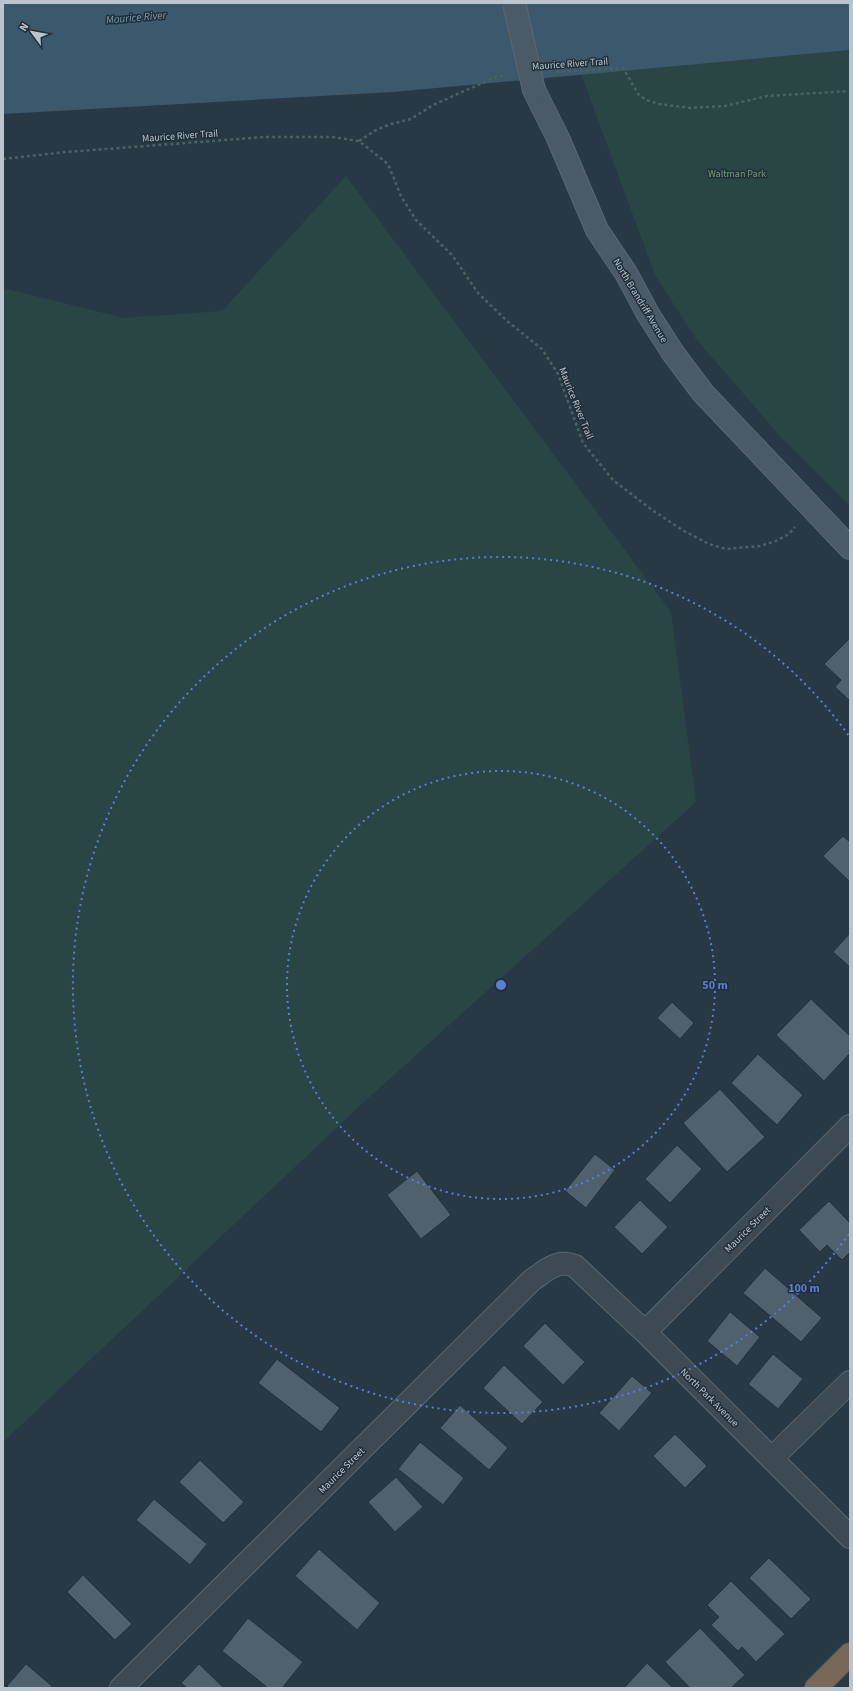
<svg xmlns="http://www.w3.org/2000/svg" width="853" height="1691" font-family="'Source Sans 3',sans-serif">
<rect width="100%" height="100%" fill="#273945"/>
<path fill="#294644" d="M850,50V506L781,437L696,339L655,275L581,74Z
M346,176L671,612L696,802L364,1102L3,1442V288L124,318L222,311Z"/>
<path fill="#3b586c" d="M3,3H850V50L393,92L3,114Z"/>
<path fill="#4e616d" stroke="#22313c" d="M850,638V701L835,687L841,680L824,664Z
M843,836L850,842V882L823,856Z
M850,933V967L833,952Z
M811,999L850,1036V1053L824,1081L776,1035Z
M672,1002L694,1023L680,1039L657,1018Z
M758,1054L803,1095L777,1125L731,1083Z
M720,1089L765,1137L727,1172L683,1123Z
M677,1145L702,1169L670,1203L645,1179Z
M595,1154L615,1170L586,1208L565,1191Z
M417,1171L451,1215L421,1239L387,1195Z
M640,1200L668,1227L642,1254L614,1227Z
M829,1201L850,1223V1252L842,1260L827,1245L820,1252L799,1230Z
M765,1268L822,1318L801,1342L743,1293Z
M730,1312L760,1337L737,1366L707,1341Z
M545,1323L585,1362L563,1385L523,1346Z
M773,1354L803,1379L778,1409L748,1384Z
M277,1359L340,1408L321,1432L258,1383Z
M504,1365L543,1402L522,1424L483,1388Z
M632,1376L652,1393L619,1431L599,1413Z
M460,1405L508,1448L489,1470L440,1428Z
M675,1434L707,1466L685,1488L653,1456Z
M420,1442L464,1478L443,1505L398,1469Z
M200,1460L244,1502L223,1523L179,1482Z
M396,1477L423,1507L395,1532L368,1502Z
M154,1499L207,1544L190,1565L136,1520Z
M319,1549L380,1603L357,1630L295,1576Z
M769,1558L811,1599L791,1619L749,1578Z
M83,1575L132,1624L115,1640L67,1592Z
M731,1581L785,1634L756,1662L742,1647L738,1651L711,1625L719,1617L707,1605Z
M248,1618L303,1662L282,1688H268L222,1651Z
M700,1628L745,1675L731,1688H690L665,1662Z
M647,1663L673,1688H624Z
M26,1664L52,1686L50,1688H9L7,1686Z
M199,1664L224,1688H187L181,1683Z"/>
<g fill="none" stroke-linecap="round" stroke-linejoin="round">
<g stroke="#5a6871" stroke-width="24">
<path id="street" d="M645,1332L850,1126
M772,1458L850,1382
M121,1688L532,1280C547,1270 557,1259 575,1266L645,1332L850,1537"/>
</g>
<g stroke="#5a6871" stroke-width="24">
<path id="secondary" d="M534,90L558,138L597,230L626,273L648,314L673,353L703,393L850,548"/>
</g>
<g stroke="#46555f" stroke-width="24">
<path id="highway" d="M816,1688L850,1654"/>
</g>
<path stroke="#4a6362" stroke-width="2.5" stroke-dasharray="3 3" stroke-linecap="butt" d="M556,72L623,68L639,95L646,100L659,104L690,108L725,106L767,96L850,91
M359,141L376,130L391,124L411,119L433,105L498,76H505
M3,159L66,152L265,137H332L359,141L388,164L401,196L416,220L452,255L478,293L507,321L542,349L558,374L583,443L613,480L652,510L684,531L709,544L726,549L760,546L776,541L789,534L795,527"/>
<use href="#street" stroke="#3c4a54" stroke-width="22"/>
<use href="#secondary" stroke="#4a5a67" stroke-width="22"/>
<use href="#highway" stroke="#7a6859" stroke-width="22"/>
<g stroke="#5a6871" stroke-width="24" stroke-linecap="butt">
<path id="secondary-bridge" d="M514,3L534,90"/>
</g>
<use href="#secondary-bridge" stroke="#4a5a67" stroke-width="22"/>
</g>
<g fill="none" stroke="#5c7ed4" stroke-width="2" stroke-dasharray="2 4">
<circle cx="501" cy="985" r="214"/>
<path d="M849 1234A428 428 0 1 1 849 736"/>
</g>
<g text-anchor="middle" stroke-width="3" stroke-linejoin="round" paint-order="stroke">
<g font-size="10" fill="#bac5cd" stroke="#202f3a">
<text transform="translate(570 63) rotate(-4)" y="4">Maurice River Trail</text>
<text transform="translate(180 135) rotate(-4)" y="4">Maurice River Trail</text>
<text transform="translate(641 300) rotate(59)" y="4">North Brandriff Avenue</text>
<text transform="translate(577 403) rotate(68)" y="4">Maurice River Trail</text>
<text transform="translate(747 1229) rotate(-45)" y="4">Maurice Street</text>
<text transform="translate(710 1397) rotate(45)" y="4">North Park Avenue</text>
<text transform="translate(341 1470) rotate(-45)" y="4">Maurice Street</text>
</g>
<g font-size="10" fill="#709f73" stroke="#202f3a">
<text x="737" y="177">Waltman Park</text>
</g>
<g font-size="11" font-style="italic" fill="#7a9ab0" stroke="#202f3a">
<text transform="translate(136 17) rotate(-5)" y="4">Maurice River</text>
</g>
</g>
<circle cx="501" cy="985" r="6" fill="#5c7ed4" stroke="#202f3a" stroke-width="2"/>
<g font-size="12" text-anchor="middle" font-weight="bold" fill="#5c7ed4" stroke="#202f3a" stroke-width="3" stroke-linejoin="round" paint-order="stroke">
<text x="715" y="989">50 m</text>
<text x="804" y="1292">100 m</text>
</g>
<rect width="853" height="1691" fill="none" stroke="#bac5cd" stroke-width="8"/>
<g transform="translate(32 32) rotate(302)" stroke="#202f3a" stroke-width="3" paint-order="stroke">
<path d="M0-3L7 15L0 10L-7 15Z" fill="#bac5cd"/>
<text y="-6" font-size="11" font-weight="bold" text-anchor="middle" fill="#bac5cd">N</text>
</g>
</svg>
